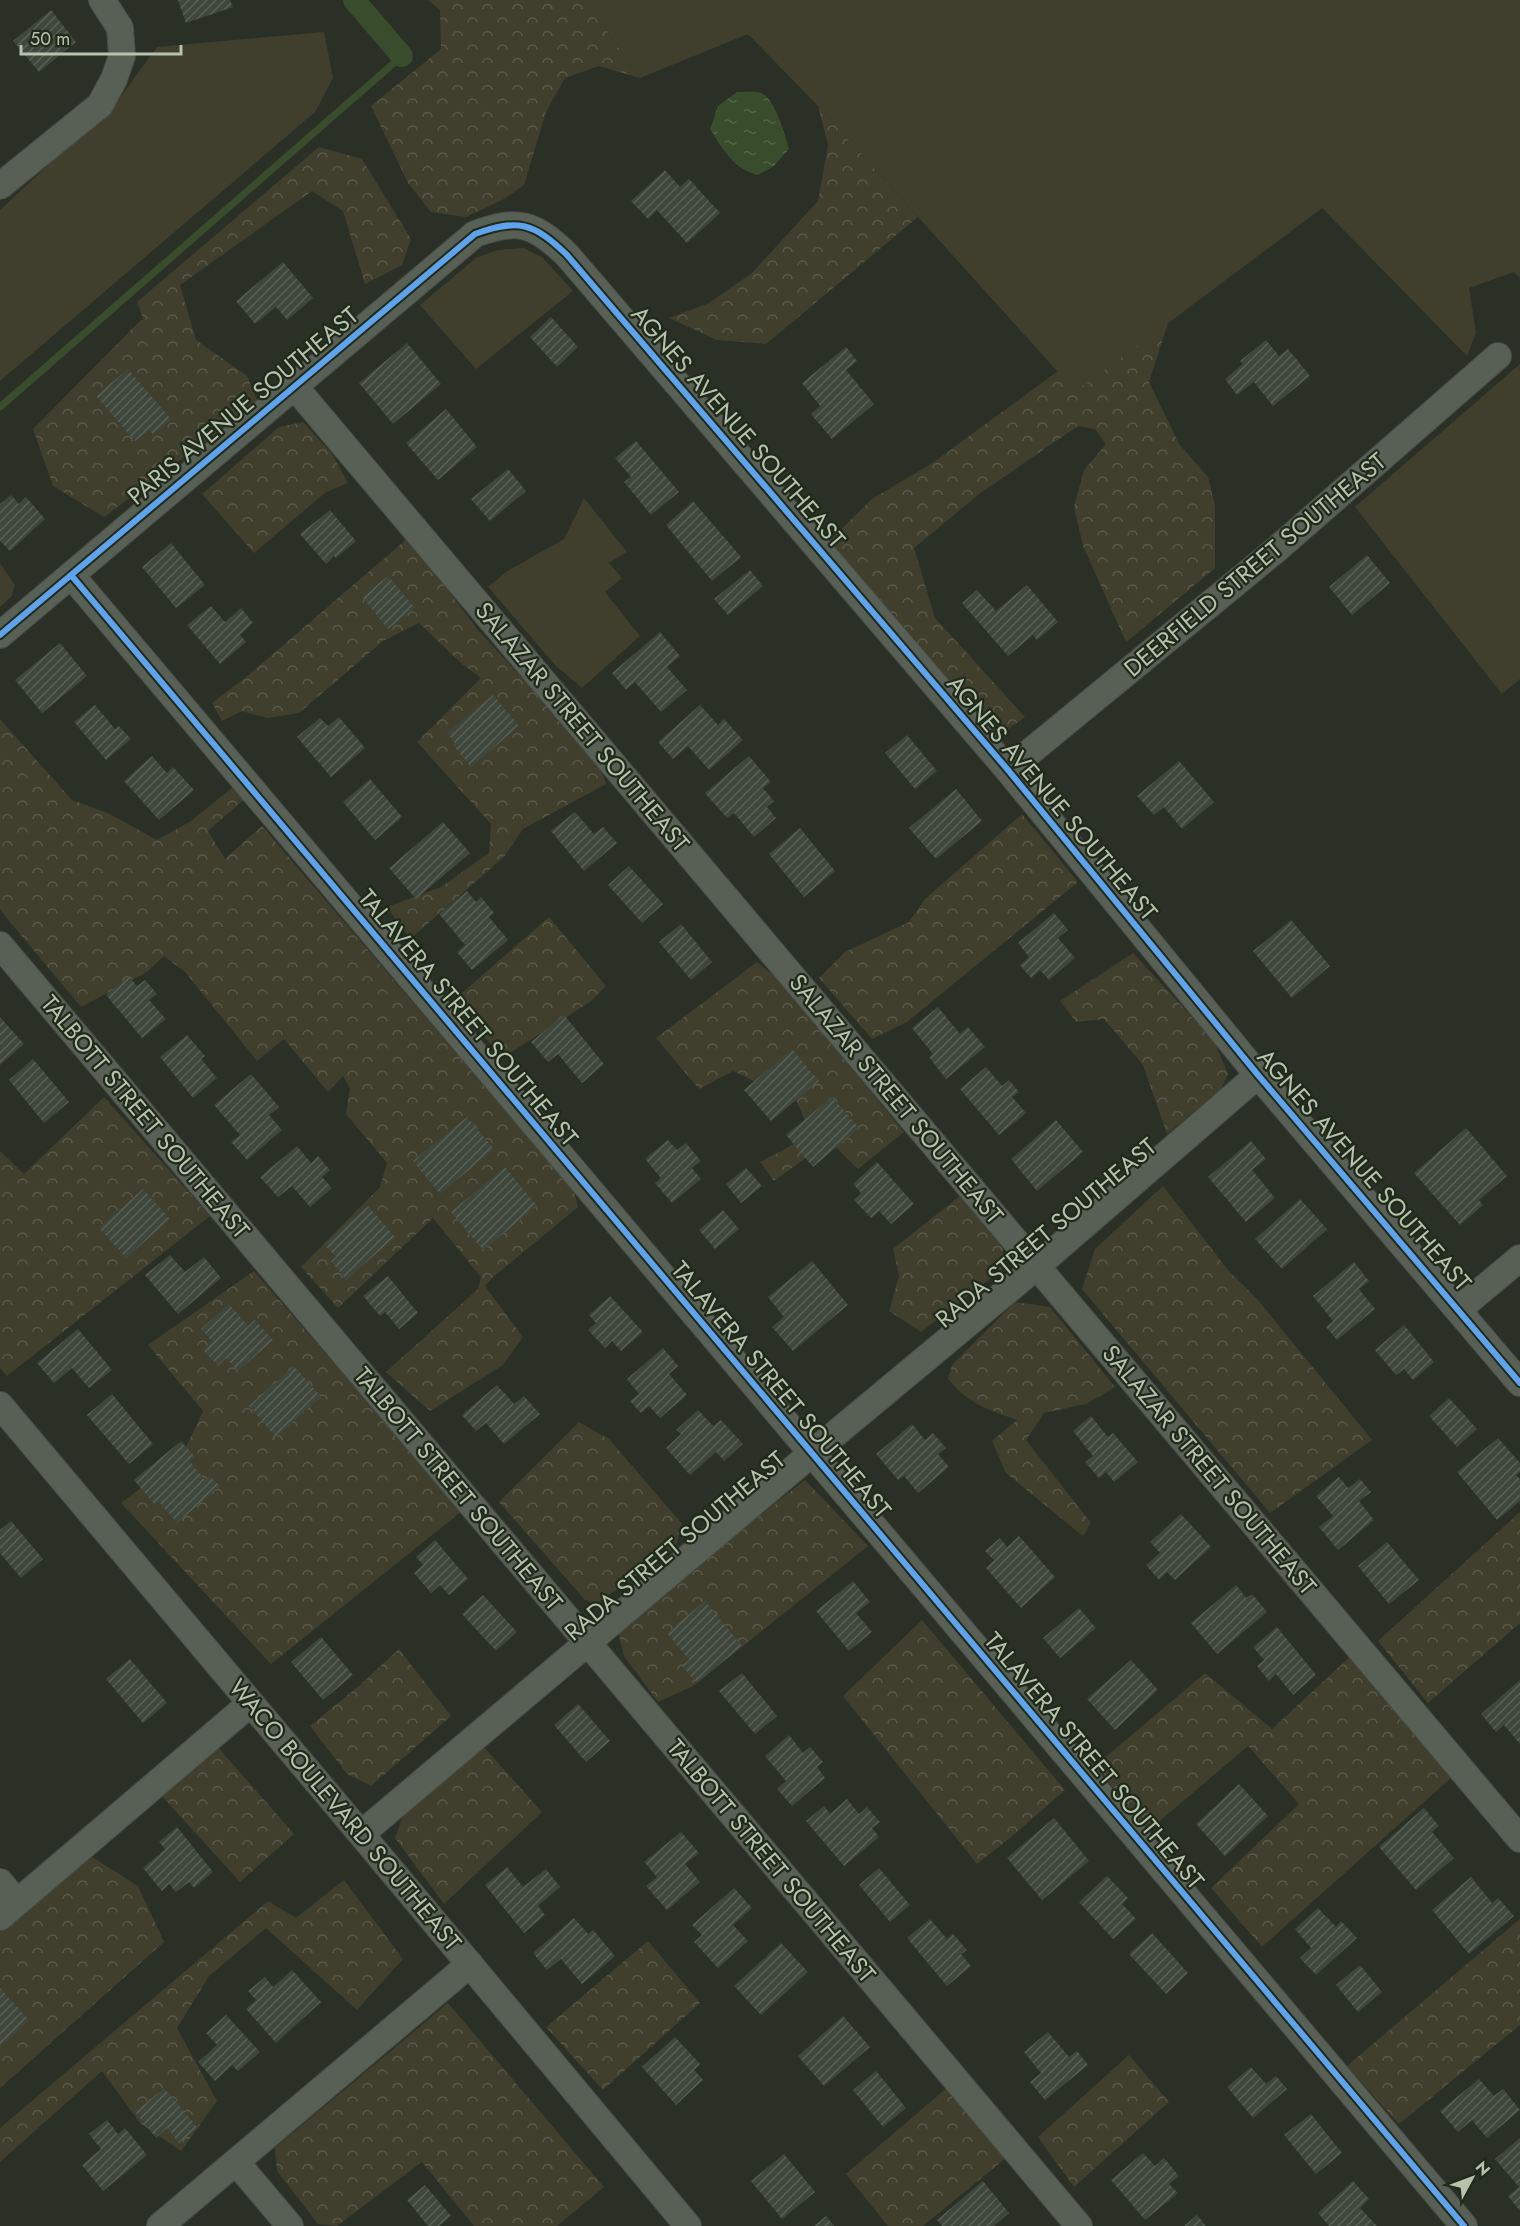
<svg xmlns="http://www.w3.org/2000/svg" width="1520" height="2226" font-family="Jost,sans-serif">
<defs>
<pattern id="forest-crowns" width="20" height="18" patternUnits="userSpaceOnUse" patternTransform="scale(1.5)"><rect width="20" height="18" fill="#403f2e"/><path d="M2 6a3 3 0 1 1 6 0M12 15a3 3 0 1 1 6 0" fill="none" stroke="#59594a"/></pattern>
<pattern id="water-ripples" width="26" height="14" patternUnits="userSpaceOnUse" patternTransform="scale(1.5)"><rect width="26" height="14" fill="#394d2c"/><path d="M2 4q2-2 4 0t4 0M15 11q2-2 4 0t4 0" fill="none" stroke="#536548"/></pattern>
<pattern id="building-hatch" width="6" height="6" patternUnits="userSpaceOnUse" patternTransform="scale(1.5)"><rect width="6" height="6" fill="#3f463b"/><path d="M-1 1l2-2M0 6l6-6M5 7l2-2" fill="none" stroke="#585f55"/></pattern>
</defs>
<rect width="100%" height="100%" fill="#2a3026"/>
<path fill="#403f2e" d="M591,0H1520V278L1514,272L1469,288L1476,333L1467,356L1322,208L1076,392L818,106L748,34L640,78L608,33Z
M324,32L333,78L315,112L0,381V210L119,99L157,47Z
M524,248L543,258L573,291L476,369L420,305L476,258L497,250Z
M1520,364V679L1502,694L1355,507Z
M584,498L627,552L609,563L622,578L605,592L640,636L582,688L555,665L488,587L506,572L564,539Z
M0,563L15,585L12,596L0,607Z"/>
<path fill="url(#forest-crowns)" d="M428,0H591L608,33L640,78L599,66L565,78L546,112L524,185L504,199L466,217L431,212L408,183L371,106L441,49L440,10Z
M818,106L918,217L766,344L717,340L669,318L707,304L751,274L818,201L828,145Z
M319,147L362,159L411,239L402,265L365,284L343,211L312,191L180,285L196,340L247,376L258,402L104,517L53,486L33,429L143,318L137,302Z
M1168,323L1149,382L1179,444L1208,477L1215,506V568L1126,642L1083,546L1074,507L1084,470L1106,444L1095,429L1078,426L979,494L914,548L935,618L1025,717L1003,733L987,732L826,544L872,499L934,462L1058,371L1076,391Z
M303,422L332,454L348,483L326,492L254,553L202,494L279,427Z
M408,538L478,630L599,761L606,784L523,829L504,857L410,939L387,907L441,887L489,853L491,824L417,742L481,678L462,664L419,623L383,641L299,713L267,718L242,711L222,721L212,703L246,677Z
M0,719L72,800L108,813L157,840L191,821L233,787L247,797L208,831L225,859L262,826L574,1191L578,1207L492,1278L485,1286L523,1337L503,1365L430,1411L386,1372L478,1289L481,1277L433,1218L338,1308L301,1267L380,1187L387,1163L346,1114L350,1088L343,1076L328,1092L284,1039L257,1061L186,973L164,956L147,972L81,1007L5,916L0,909Z
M1022,814L1078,882L907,1022L872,1039L819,978L845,952L909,922L925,899Z
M549,917L606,986L590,1002L502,1058L454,1000Z
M1133,953L1214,1041L1228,1074L1221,1089L1167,1134L1143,1065L1104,1019L1076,1022L1060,1001Z
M757,962L776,977L904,1132L858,1169L829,1141L774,1181L760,1162L811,1135L797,1102L733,1071L699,1089L656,1038Z
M104,1097L210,1216L7,1376L0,1368V1151L24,1174Z
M1163,1186L1228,1270L1258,1300L1372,1440L1270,1513L1082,1289L1095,1249Z
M960,1196L1003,1248L1004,1268L921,1332L889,1311L899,1276L893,1249Z
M254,1271L462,1511L271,1664L121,1503L181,1458L203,1411L148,1345Z
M1015,1302L1050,1307L1115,1387L1086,1404L1044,1413L1026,1440L1091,1523L1083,1536L1006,1473L992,1441L1017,1420C991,1411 964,1402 948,1378L952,1365Z
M579,1422L609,1439L682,1524L675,1548L596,1604L585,1600L499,1502Z
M805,1480L868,1546L693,1686L658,1702L624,1656L617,1628Z
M1520,1512V1623L1428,1703L1378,1641Z
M922,1620L1065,1790L1010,1838L977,1864L843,1696Z
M399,1649L451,1716L371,1786L347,1774L310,1726L360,1685Z
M1352,1655L1452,1777L1262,1947L1211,1888L1299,1804L1248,1746L1149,1830L1095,1766L1205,1673L1272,1729Z
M481,1744L542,1812L444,1904L395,1838L406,1807Z
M216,1745L294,1834L240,1882L160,1794Z
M89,1855L138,1886L164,1942L0,2088V1932Z
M344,1880L403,1959L357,2010L266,1928L209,1976L177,2028L217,2101L181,2151L140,2123L102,2071L0,2162V2128L268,1901L296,1918Z
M1520,1919V2025L1399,2124L1347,2066Z
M648,1941L700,2003L603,2090L546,2027Z
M448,2003L604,2187L557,2226H474L422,2162L337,2226L318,2224L277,2171L275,2148Z
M1129,2055L1169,2102L1074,2187L1038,2137Z
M948,2087L1007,2157L923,2226H888L846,2174Z"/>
<path fill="url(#water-ripples)" d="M737,92C744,92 755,91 761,93C775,98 785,135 789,149L774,166L758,175C733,169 723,149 710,129L718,106Z"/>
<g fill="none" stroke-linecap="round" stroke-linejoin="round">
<path stroke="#394d2c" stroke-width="7" d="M0,407L402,56"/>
<path stroke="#394d2c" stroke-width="22" d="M354,0L402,56"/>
</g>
<path fill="url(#building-hatch)" d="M178,0H230L233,7L186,23Z
M51,10L76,42L39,72L13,41Z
M665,170L680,187L689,179L720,213L687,243L657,210L648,219L631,201Z
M283,262L313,298L287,320L276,307L255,324L236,301Z
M551,317L578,347L557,367L530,337Z
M1266,340L1279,356L1288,349L1310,376L1273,406L1254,382L1237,395L1225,379L1243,364L1240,361Z
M407,343L441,384L393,424L359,383Z
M846,347L857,361L846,370L874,404L832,439L811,414L820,406L802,383Z
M128,369L171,419L153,434L149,430L135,441L96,396Z
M446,409L477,447L438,480L406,443Z
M636,441L679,492L651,515L624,482L631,477L615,458Z
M508,469L526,491L490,521L471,499Z
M11,495L19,504L26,497L45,519L10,551L0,541V504Z
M693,501L741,557L712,581L666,525Z
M330,510L356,541L336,558L334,556L326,564L300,534Z
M171,543L205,585L176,608L142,567Z
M1367,555L1390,583L1352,615L1329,587Z
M750,570L763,586L728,615L714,599Z
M388,576L415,608L388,629L362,597Z
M1027,585L1058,622L1037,640L1033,635L1008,656L962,603L977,590L996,611Z
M211,606L225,622L241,608L253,623L240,635L246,642L220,664L187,625Z
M660,632L680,656L667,667L687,690L661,712L635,682L626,690L612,673Z
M60,643L87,676L42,713L15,680Z
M493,695L519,726L471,767L453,745L455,743L447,733Z
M95,705L115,729L119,726L131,739L106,760L74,722Z
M700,705L718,725L724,719L743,740L709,770L688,746L673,759L658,742Z
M339,717L365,748L331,777L297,737L320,718L328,726Z
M907,735L937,771L915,789L885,753Z
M152,756L167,773L173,767L194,790L159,820L124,781Z
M749,756L771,782L763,788L774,801L767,807L776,818L754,837L734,813L727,818L705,793Z
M1179,761L1214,802L1182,829L1164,807L1154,815L1137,796Z
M370,779L402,817L375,840L343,802Z
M956,789L982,821L936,859L909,828Z
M575,812L594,834L603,827L617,843L584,871L551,831Z
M443,822L470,853L416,899L389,868Z
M800,828L835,871L804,897L769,854Z
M629,866L663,904L642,923L608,885Z
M467,891L476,902L481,897L494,913L489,917L508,940L472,970L457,952L465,945L439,914Z
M1054,913L1068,930L1058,938L1075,958L1049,980L1040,970L1031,978L1020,965L1029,957L1018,943Z
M1291,920L1330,966L1292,998L1253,951Z
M681,924L712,962L691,980L659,942Z
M129,976L137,986L145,980L157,994L149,1000L166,1019L142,1038L106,995Z
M938,1007L960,1034L968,1027L985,1047L946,1079L929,1057L933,1054L912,1028Z
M564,1015L604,1064L582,1083L558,1054L548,1062L531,1042Z
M0,1017L24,1044L0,1065Z
M187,1035L205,1056L201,1059L217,1078L193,1098L160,1057Z
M792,1049L819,1081L771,1121L744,1090Z
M33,1059L69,1102L44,1123L9,1080Z
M986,1067L1002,1086L1009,1080L1019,1092L1012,1097L1026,1113L999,1135L960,1089Z
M251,1074L279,1107L269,1115L282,1130L247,1160L231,1142L240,1135L214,1105Z
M832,1097L859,1128L813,1167L786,1135Z
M467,1117L494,1149L440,1194L413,1161Z
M1056,1120L1083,1152L1037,1191L1011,1159Z
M1466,1128L1507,1176L1479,1200L1483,1205L1460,1225L1414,1173Z
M668,1140L677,1150L686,1143L701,1161L692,1168L701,1179L672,1203L655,1183L661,1178L645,1159Z
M1251,1141L1266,1159L1252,1170L1275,1198L1246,1222L1208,1177Z
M297,1146L311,1163L318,1156L330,1170L322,1177L332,1188L310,1207L292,1186L278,1197L260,1177Z
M877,1162L914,1204L891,1224L879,1211L871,1218L854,1200L861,1193L853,1184Z
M505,1167L537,1206L483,1250L451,1212Z
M746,1168L762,1186L741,1203L726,1184Z
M143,1189L170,1219L126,1258L99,1228Z
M1300,1199L1327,1229L1282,1269L1255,1239Z
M368,1206L395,1237L346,1280L331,1261L336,1257L324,1244Z
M723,1210L739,1229L715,1249L699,1230Z
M170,1255L185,1272L204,1257L221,1278L178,1314L145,1275Z
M812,1261L848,1305L793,1351L772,1327L784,1317L768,1297Z
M1354,1262L1369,1281L1359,1289L1375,1309L1337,1340L1326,1327L1333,1321L1313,1296Z
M388,1276L418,1313L399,1329L385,1312L380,1316L363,1296Z
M610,1296L643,1332L621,1351L612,1341L605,1348L588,1330L596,1323L589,1315Z
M229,1304L248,1326L255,1320L273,1340L238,1371L226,1358L218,1366L203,1350L212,1341L201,1329Z
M1404,1325L1434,1362L1413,1380L1404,1369L1396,1375L1375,1350Z
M78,1329L112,1370L89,1388L72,1368L54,1383L37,1363Z
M663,1348L678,1366L669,1374L687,1395L660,1418L649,1406L641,1413L630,1401L639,1394L627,1379Z
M294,1366L321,1397L276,1437L249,1406Z
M497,1385L514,1404L524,1396L540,1414L504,1444L486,1423L476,1431L462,1415Z
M112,1394L153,1444L129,1464L87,1415Z
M1449,1398L1477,1429L1457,1447L1429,1416Z
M698,1410L713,1426L721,1420L743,1444L724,1461L716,1452L690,1475L666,1448L681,1434L676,1430Z
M1091,1416L1108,1437L1113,1433L1138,1462L1114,1482L1106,1472L1099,1478L1085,1462L1093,1456L1073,1431Z
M912,1424L925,1440L933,1433L946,1448L938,1454L949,1467L918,1493L904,1476L898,1480L876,1454Z
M1498,1438L1520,1463V1472L1516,1475L1520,1479V1501L1497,1520L1457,1472Z
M181,1441L195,1457L189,1461L205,1480L210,1476L220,1486L177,1523L159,1502L155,1505L134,1480Z
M1339,1477L1348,1488L1360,1479L1371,1492L1359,1501L1374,1520L1338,1550L1319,1527L1333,1516L1316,1496Z
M1181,1514L1211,1547L1175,1580L1167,1572L1159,1580L1146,1565L1160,1553L1150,1542Z
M11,1521L43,1559L21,1578L0,1553V1530Z
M1019,1536L1055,1577L1021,1608L986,1568L994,1560L985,1551L1000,1538L1007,1547Z
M435,1540L468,1579L449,1595L440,1585L431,1593L414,1573L423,1565L416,1557Z
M1387,1542L1419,1580L1389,1604L1358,1566Z
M853,1581L870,1602L856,1613L872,1632L849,1651L816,1611Z
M1236,1585L1246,1598L1252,1594L1267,1612L1217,1654L1191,1623Z
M483,1595L517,1632L496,1651L462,1614Z
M705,1601L742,1646L697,1683L682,1666L689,1660L667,1633Z
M1079,1608L1096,1628L1060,1658L1043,1638Z
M1277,1627L1316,1675L1293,1695L1276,1674L1269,1681L1257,1666L1264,1660L1253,1647Z
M321,1637L353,1675L323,1700L291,1662Z
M130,1659L167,1703L143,1723L106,1679Z
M1131,1660L1158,1690L1115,1730L1087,1699Z
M742,1673L777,1716L755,1734L719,1691Z
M1520,1680V1744L1504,1725L1496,1732L1481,1714Z
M578,1704L610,1741L586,1762L554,1725Z
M789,1735L803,1753L810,1747L823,1762L817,1767L825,1778L792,1806L777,1789L786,1781L765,1756Z
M1239,1784L1268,1816L1225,1856L1196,1824Z
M847,1799L859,1814L867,1807L880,1822L872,1828L879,1837L844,1866L806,1821L824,1806L830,1814Z
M1424,1808L1439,1826L1432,1832L1454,1858L1416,1890L1379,1847Z
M1054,1818L1089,1861L1042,1900L1007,1858Z
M177,1827L213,1872L194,1888L189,1882L176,1892L169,1884L162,1891L143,1868L165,1849L159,1842Z
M681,1832L699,1853L685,1864L700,1882L667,1910L646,1886L657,1877L644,1862Z
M507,1867L523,1887L546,1869L560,1887L538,1906L545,1915L524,1933L485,1885Z
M879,1868L910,1905L890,1922L859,1885Z
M1107,1876L1128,1898L1122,1904L1136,1919L1113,1939L1079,1902Z
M1471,1877L1492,1903L1498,1898L1514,1916L1469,1954L1432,1910Z
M734,1888L752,1908L733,1925L748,1941L718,1968L694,1942L702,1935L692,1925Z
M1318,1908L1336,1927L1341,1921L1357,1938L1316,1975L1300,1958L1311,1948L1295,1929Z
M574,1918L588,1934L593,1930L615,1956L582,1984L561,1959L547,1970L533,1953Z
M930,1919L947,1939L953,1934L967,1950L961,1954L971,1966L947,1986L907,1938Z
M1152,1933L1188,1973L1166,1994L1129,1954Z
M781,1943L808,1972L761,2015L734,1986Z
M1360,1965L1382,1992L1358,2012L1336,1985Z
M292,1970L321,2002L276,2043L246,2009L256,2000L248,1991L265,1977L273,1987Z
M0,1988L29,2020L0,2047Z
M226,2015L260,2052L238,2071L232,2065L215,2081L198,2062L217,2045L206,2033Z
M843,2016L870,2047L824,2086L798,2056Z
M1048,2032L1069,2057L1077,2051L1088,2065L1045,2100L1030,2082L1041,2073L1024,2052Z
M675,2037L700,2064L694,2070L703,2080L676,2105L642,2067Z
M1251,2067L1266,2084L1276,2076L1287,2089L1253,2118L1227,2087Z
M876,2071L906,2108L883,2127L853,2090Z
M1479,2079L1494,2096L1503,2089L1520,2110L1487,2138L1472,2120L1458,2132L1440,2111Z
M164,2088L198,2128L179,2143L167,2128L156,2138L135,2112Z
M1311,2114L1342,2153L1316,2174L1284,2135Z
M107,2120L118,2134L125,2128L147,2155L103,2191L82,2165L101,2149L89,2134Z
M1520,2138V2211L1508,2196L1519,2187L1495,2159Z
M1143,2153L1155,2166L1164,2158L1179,2176L1169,2184L1178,2193L1145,2220L1111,2180Z
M784,2154L815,2192L782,2219L751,2181Z
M983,2181L1009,2213L994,2226H942L937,2220Z
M1353,2181L1369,2199L1360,2208L1377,2226H1329L1318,2213Z
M425,2185L451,2216L439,2226H428L407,2200Z
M1197,2215L1206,2226H1184Z
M826,2216L834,2226H814Z"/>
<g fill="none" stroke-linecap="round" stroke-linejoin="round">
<g stroke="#464b44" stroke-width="28">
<path id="minor" d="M0,186L100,105L114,79L122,56L120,28L102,0
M294,386L1520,1839
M71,575L1464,2226
M0,635L475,234C518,218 534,223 567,255L1008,770L1258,1075L1520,1383
M1008,770L1277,549L1498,356
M0,945L1079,2226
M1459,1309L1520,1258
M0,1405L361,1834L688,2226
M361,1834L811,1454L1037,1266L1258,1075
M0,1882L17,1902
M0,1917L251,1703
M236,2162L290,2226
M160,2226L470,1964"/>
</g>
<use href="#minor" stroke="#585f55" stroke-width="26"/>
<g stroke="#202a1a" stroke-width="10">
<path id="cycleway" d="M71,575L1464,2226
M0,635L475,234C518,218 534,223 567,255L1008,770L1258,1075L1520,1383"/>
</g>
<use href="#cycleway" stroke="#60a3ed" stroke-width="6"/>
</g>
<g text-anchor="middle" stroke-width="4.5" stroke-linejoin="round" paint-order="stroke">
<g font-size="24" fill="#b6c2ae" stroke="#202a1a">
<text transform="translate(243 406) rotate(-40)" y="8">PARIS AVENUE SOUTHEAST</text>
<text transform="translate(738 427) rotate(49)" y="8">AGNES AVENUE SOUTHEAST</text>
<text transform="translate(1255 565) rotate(-40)" y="8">DEERFIELD STREET SOUTHEAST</text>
<text transform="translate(582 727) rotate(50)" y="8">SALAZAR STREET SOUTHEAST</text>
<text transform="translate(1052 798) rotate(50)" y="8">AGNES AVENUE SOUTHEAST</text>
<text transform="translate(468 1018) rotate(50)" y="8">TALAVERA STREET SOUTHEAST</text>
<text transform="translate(896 1099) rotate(50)" y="8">SALAZAR STREET SOUTHEAST</text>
<text transform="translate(145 1117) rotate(50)" y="8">TALBOTT STREET SOUTHEAST</text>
<text transform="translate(1364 1170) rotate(49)" y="8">AGNES AVENUE SOUTHEAST</text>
<text transform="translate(1046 1233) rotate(-40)" y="8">RADA STREET SOUTHEAST</text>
<text transform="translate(781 1390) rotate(50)" y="8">TALAVERA STREET SOUTHEAST</text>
<text transform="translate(1209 1470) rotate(50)" y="8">SALAZAR STREET SOUTHEAST</text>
<text transform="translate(458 1489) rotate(50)" y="8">TALBOTT STREET SOUTHEAST</text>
<text transform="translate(675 1546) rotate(-40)" y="8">RADA STREET SOUTHEAST</text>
<text transform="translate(1094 1761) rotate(50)" y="8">TALAVERA STREET SOUTHEAST</text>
<text transform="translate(345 1815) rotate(50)" y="8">WACO BOULEVARD SOUTHEAST</text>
<text transform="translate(771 1861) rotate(50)" y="8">TALBOTT STREET SOUTHEAST</text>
</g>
</g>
<g transform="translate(1472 2178) rotate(49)" stroke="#202a1a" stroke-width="4.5" paint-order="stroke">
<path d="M0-4.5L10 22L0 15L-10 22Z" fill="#b6c2ae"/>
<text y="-9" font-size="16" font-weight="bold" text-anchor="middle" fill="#b6c2ae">N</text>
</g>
<path d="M21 45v9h160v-9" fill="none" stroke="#b6c2ae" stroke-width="3"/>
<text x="30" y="45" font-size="18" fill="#b6c2ae" stroke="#202a1a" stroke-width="4.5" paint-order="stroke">50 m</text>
</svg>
